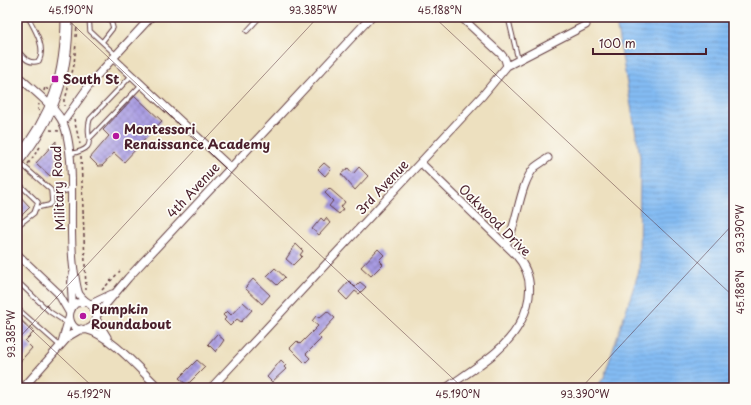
<svg xmlns="http://www.w3.org/2000/svg" width="751" height="405" font-family="'Playpen Sans',sans-serif">
<defs>
<pattern id="water-rules" width="6" height="5" patternUnits="userSpaceOnUse"><rect width="6" height="5" fill="#83bbf3"/><path d="M0 2.5h6" fill="none" stroke="#73a0d0"/></pattern>
<pattern id="building-cross-hatch" width="8" height="8" patternUnits="userSpaceOnUse"><rect width="8" height="8" fill="#a89be3"/><path d="M0 0l8 8M0 8l8-8" fill="none" stroke="#8b7eb8"/></pattern>
</defs>
<rect width="100%" height="100%" fill="#fdfcf7"/>
<filter id="ink" filterUnits="userSpaceOnUse"><feTurbulence type="fractalNoise" baseFrequency=".025" numOctaves="2"/><feDisplacementMap in="SourceGraphic" scale="8" xChannelSelector="R" yChannelSelector="G"/><feConvolveMatrix kernelMatrix="1 2 1 2 8 2 1 2 1" color-interpolation-filters="sRGB"/></filter>
<filter id="wash" filterUnits="userSpaceOnUse"><feTurbulence type="fractalNoise" baseFrequency=".012" numOctaves="4" result="noise"/><feDisplacementMap in="SourceGraphic" scale="16" xChannelSelector="R" yChannelSelector="G"/><feGaussianBlur stdDeviation="0.9" result="paint"/><feColorMatrix in="noise" values="0 0 0 0 0 0 0 0 0 0 0 0 0 0 0 0 0 1.4 0 .05"/><feComposite in="paint" operator="in"/></filter>
<g filter="url(#wash)">
<rect width="100%" height="100%" fill="#ede0bf"/>
<path fill="url(#water-rules)" stroke="#666d8f" d="M615,17H734V388H596L604,377L639,271L640,156Z"/>
<g id="blocks">
<path fill="url(#building-cross-hatch)" d="M135,96L162,121L124,162L114,153L102,166H98L90,158L109,136L103,130Z
M56,141L55,170L50,176L36,163Z
M324,163L331,169L325,176L318,169Z
M359,167L368,176L355,190L341,174L348,168L353,174Z
M329,188L345,202L341,207L343,209L339,214L329,206L333,201L325,193Z
M17,193L30,207L17,220Z
M321,218L324,221L326,218L330,223L319,235L312,229Z
M296,244L303,251L300,255L302,256L293,265L286,259Z
M378,249L384,255L379,260L383,264L371,276L361,267Z
M275,268L285,277L277,285L267,276Z
M253,279L270,295L262,304L245,288Z
M349,281L355,287L360,282L366,287L359,294L355,291L347,300L339,292Z
M243,302L252,310L241,322L237,319L230,326L224,320L226,318L223,315L227,311L231,315Z
M327,311L335,318L318,336L321,339L306,354L310,358L305,363L290,348L297,341L300,344L318,326L312,321L316,316L319,318Z
M17,316L34,332L25,341L32,348L17,365Z
M217,334L224,340L216,352L208,344Z
M197,360L205,367L187,385L179,378Z
M281,360L286,365L284,367L286,369L272,382L267,377Z"/>
</g>
</g>
<g filter="url(#ink)">
<use href="#blocks" fill-opacity="0" stroke="#623c41" stroke-width="1"/>
<g fill="none" stroke-linecap="round" stroke-linejoin="round">
<g stroke="#623c41" stroke-width="5.5">
<path id="lane" d="M89,17L90,31L116,55
M508,17L518,59
M247,31L260,17
M102,42L113,28L111,21L106,17
M17,50C24,57 28,65 39,61C46,47 35,30 28,17
M90,138L142,84
M70,154C102,147 83,139 90,119L132,75
M19,162L51,190L52,202L49,205L36,208
M17,182L38,202L34,213L17,226
M52,195L72,189
M17,281L50,312L67,323
M17,308L60,346"/>
</g>
<g stroke="#623c41" stroke-width="9">
<path id="street" d="M461,17L501,54L505,59L507,66
M113,58L230,167
M17,75C29,87 57,108 63,123C69,136 70,153 71,167C73,201 69,237 74,271C75,276 77,290 79,294C85,304 100,306 96,320C95,324 92,327 88,329C71,335 63,313 76,303L87,302
M63,122L93,80L151,17
M421,163L516,255C544,286 524,328 496,352C481,365 463,376 446,388
M506,245C518,223 519,184 535,167C539,164 544,161 548,158
M17,254L58,293L69,312
M91,304L112,294
M72,306C73,295 69,282 74,272
M96,316L128,278L371,17
M96,319L107,337
M85,329C111,335 140,370 159,388
M62,342L69,318
M23,388L69,336L81,329
M211,388L483,95L507,66L586,25"/>
</g>
<g stroke="#623c41" stroke-width="13">
<path id="secondary" d="M17,161C54,116 67,75 67,17"/>
</g>
<path stroke="#623c41" stroke-width="1.5" stroke-dasharray="3 3" stroke-linecap="butt" d="M76,37L77,25
M44,91L45,87L48,90
M66,96L74,65L76,43
M64,99V106
M39,111L38,109L39,104
M74,119L80,144
M50,130L59,131
M81,156L86,290
M28,164L40,147
M17,176L22,171
M102,290L120,271"/>
<use href="#lane" stroke="#fff" stroke-width="3.5"/>
<use href="#street" stroke="#fff" stroke-width="7"/>
<use href="#secondary" stroke="#fff" stroke-width="11"/>
</g>
</g>
<path fill="none" stroke="#4a1f2b" stroke-width="1" stroke-opacity="0.45" d="M65,17L463,388M434,17L734,297M17,316L94,388M17,340L318,17M581,388L734,223"/>
<g fill="#b5179e" stroke="#fdfcf7" stroke-width="1.5">
<rect x="51" y="75" width="8" height="8" rx="2"/>
<circle cx="116" cy="136" r="4"/>
<circle cx="83" cy="316" r="4"/>
</g>
<g text-anchor="middle" stroke-width="3.5" stroke-linejoin="round" paint-order="stroke">
<g font-size="13" font-weight="bold" fill="#4a1f2b" stroke="#fdfcf7" text-anchor="start">
<text x="63" y="84">South St</text>
<text x="124" y="134">Montessori<tspan x="124" dy="15">Renaissance Academy</tspan></text>
<text x="91" y="314">Pumpkin<tspan x="91" dy="15">Roundabout</tspan></text>
</g>
<g font-size="13" fill="#4a1f2b" stroke="#fdfcf7">
<text transform="translate(382 187) rotate(-47)" y="5">3rd Avenue</text>
<text transform="translate(58 188) rotate(-93)" y="5">Military Road</text>
<text transform="translate(193 190) rotate(-47)" y="5">4th Avenue</text>
<text transform="translate(495 220) rotate(45)" y="5">Oakwood Drive</text>
</g>
</g>
<rect width="751" height="405" fill="none" stroke="#fdfcf7" stroke-width="44"/>
<path d="M593 48v6h113v-6" fill="none" stroke="#4a1f2b" stroke-width="2"/>
<text x="599" y="48" font-size="12" fill="#4a1f2b" stroke="#fdfcf7" stroke-width="3" paint-order="stroke">100 m</text>
<rect x="22" y="22" width="707" height="361" fill="none" stroke="#4a1f2b" stroke-width="1.5"/>
<g font-size="10" text-anchor="middle" fill="#4a1f2b">
<text x="71" y="14">45.190°N</text>
<text x="313" y="14">93.385°W</text>
<text x="440" y="14">45.188°N</text>
<text transform="translate(740 229) rotate(-90)" y="4">93.390°W</text>
<text transform="translate(740 292) rotate(-90)" y="4">45.188°N</text>
<text transform="translate(11 334) rotate(-90)" y="4">93.385°W</text>
<text x="89" y="398">45.192°N</text>
<text x="458" y="398">45.190°N</text>
<text x="585" y="398">93.390°W</text>
</g>
</svg>
